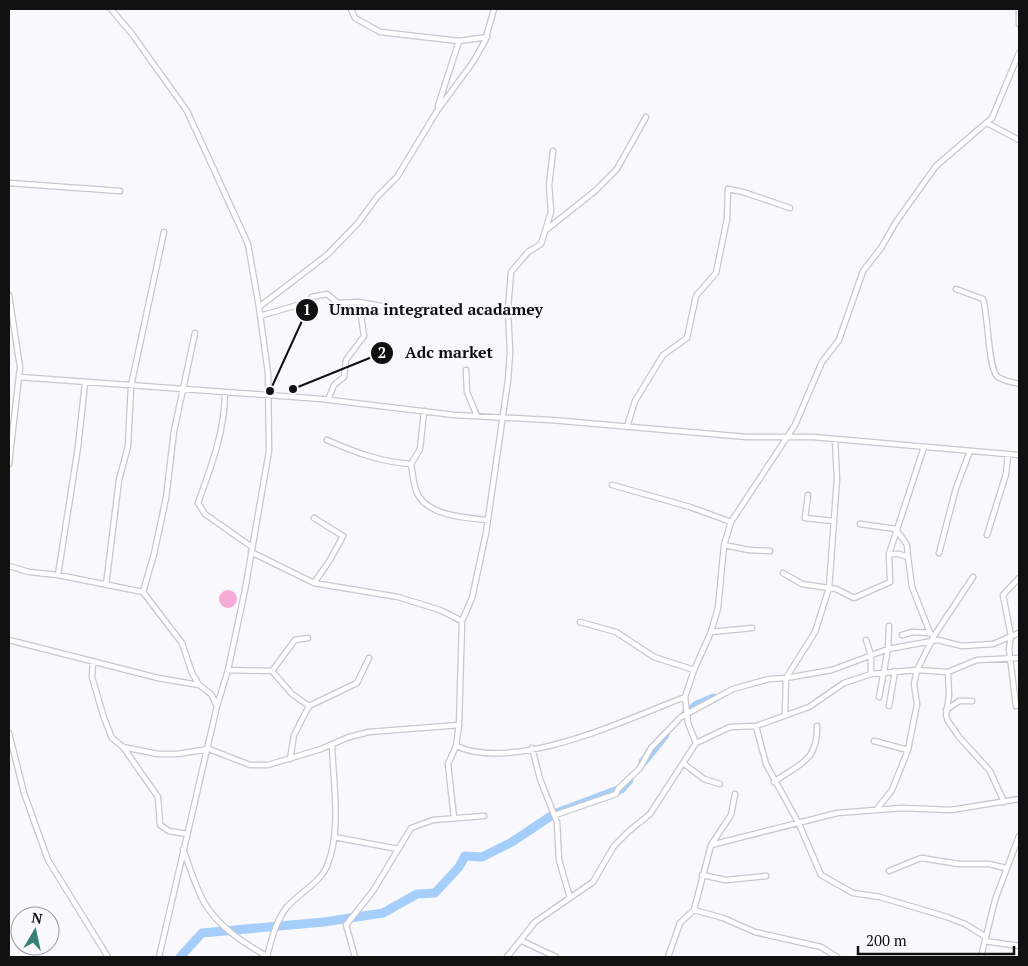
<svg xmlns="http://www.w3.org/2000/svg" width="1028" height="966" font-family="'PT Serif',serif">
<rect width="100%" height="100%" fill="#f9f8fd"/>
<path fill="#f5abd6" d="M219 599a9 9 0 1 1 18 0a9 9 0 1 1-18 0Z"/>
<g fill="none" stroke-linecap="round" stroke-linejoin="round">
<path stroke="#a6cefb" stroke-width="9" d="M685,715L697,705L714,698
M643,762L665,735
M180,957L202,933L324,922L383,913L417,894L435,893L459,867L465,856L482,857L512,842L554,814L621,789L629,780"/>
<g stroke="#c8c7cc" stroke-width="7">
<path id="minor" d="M111,9L132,34L187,111L248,244L259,307L268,373L269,451L245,590L228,670L217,706L159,957
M351,9L355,18L380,32L459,41L487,37
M1019,10V24
M438,106L459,41
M987,123L1019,140
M9,183L120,191
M546,230L595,191L617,169L646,117
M956,289L983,299C988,313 988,367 997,376C1002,381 1013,382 1019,384
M9,295L20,367L9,464
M359,302L381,306
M259,307L327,255L358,223L377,197L397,177L437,111L473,62L485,41L494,9
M260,316L308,302L312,297L327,294L338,303L359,302L364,336L346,360L344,377L334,385L328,400
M195,333L174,431L166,498L154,554L143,592L182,643L192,673L199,685
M466,370L467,392L477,416
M19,377L322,399L454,415L551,420L747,437H813L1019,455
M225,392C225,431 211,467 198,503L205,514L252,547
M627,427L635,401L663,355L687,338L696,296L716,273L727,219L728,189L743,192L790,208
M835,439L837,479L829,588L815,632L786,678L832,670L888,649L938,640L962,646L993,644L1019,633
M327,440C354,452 381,462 411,464L420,449L424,411
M411,464C413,474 413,486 418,495C430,516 466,518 487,520
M612,485L690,507L731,522
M808,495L805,518L833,521
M860,524L896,529L907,545L908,557
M987,535L1006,474L1008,454
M724,545L749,550L770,551
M251,552L314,583L398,597L440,610L462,621
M939,553L956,488L970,451
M889,554H899L908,557L912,587L930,633L934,636
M9,566L29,572L58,575L143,592
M783,573L802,584L836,589L854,598L890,582L889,554L924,447
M58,575L78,447L85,383
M314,583L330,560L343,536L314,518
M106,585L119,480L128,446L131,386L164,232
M580,622L616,632L654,657L694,670
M711,632L752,628
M902,635L913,632L930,633
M9,640L158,678L199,685L211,694L217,706
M866,640L871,655V674
M93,661L92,677L104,718L112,738L123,747L158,754H177L209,749L250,765H268L321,749L349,737L369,732L459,725L462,621L472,598L486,533L508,380L510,352L508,309L511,272L528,252L541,244L551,212L549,185L553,151
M228,670L272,671L292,694L309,706L294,735L290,759
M272,671L295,640L308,638
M948,672L949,695L946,715L948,721L959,737L990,771L1004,802
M879,697L888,649L889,626
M309,706L357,683L369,658
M889,706L895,671
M1016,706L1009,649L1011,636L1003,595L1019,578
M946,710L959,701H972
M756,726L766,764L799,824L821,875L853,893L880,897L947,917L965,924L986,937
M9,733L24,793L48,860L108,957
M874,741L908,750
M696,743L688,723L685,697L694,670L711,632L718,608L724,545L731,522L795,425L822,362L839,340L863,271L881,248L896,222L936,166L992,118L1019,53
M456,746C516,773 627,719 685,697
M123,747L158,797L160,825L169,831L187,834
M532,748L540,779L557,822L559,860L570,898
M683,763L704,779L720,784
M774,782C798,764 818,762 817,726
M877,809L892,790L908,750L917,704L914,684L917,670L934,636L973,577
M555,815L616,794L618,789L640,768L651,748L681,717L733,689L769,679L786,678L785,714
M454,818L448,764L456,746L459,725
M334,837L398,849
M711,845L731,815L735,794
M183,849C190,867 195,887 205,904C220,928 244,943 268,957
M889,871L921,858L959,864H989L1006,868
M702,875L726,880L766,876
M694,910L711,845L837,813L902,808L951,810L1019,799
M522,941L556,957
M985,941L1019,946
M267,956C272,939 275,922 287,907C299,893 320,883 327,866C342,830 333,783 332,744
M355,957L346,925L373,891L411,828L433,820L484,816
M507,957L535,922L593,882L614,846L629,831L650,814L696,743L730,727L756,726L809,707L844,683L871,674L917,670L948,672L977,660L1019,658
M668,957L680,923L694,910L723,918L755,932L821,947L837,957
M981,957L995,900L1019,836"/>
</g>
<use href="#minor" stroke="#fff" stroke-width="4.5"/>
</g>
<path fill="none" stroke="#111112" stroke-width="2" d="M270 391L307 310M293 389L382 353"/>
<g fill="#111112" stroke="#f9f8fd" stroke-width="2">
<circle cx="270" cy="391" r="5"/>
<circle cx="293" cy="389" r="5"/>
<circle cx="307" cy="310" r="12"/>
<circle cx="382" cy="353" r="12"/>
</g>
<g font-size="15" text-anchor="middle" font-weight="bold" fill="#fff">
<text x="307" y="315">1</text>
<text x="382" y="358">2</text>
</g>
<g font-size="16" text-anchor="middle" font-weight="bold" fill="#111112" stroke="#f9f8fd" stroke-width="5" stroke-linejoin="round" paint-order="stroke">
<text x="436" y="315">Umma integrated acadamey</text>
<text x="449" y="358">Adc market</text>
</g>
<rect width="1028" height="966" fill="none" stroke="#111112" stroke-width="20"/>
<g transform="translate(35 931) rotate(9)"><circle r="24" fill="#f9f8fd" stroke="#9c9c9f"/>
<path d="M0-4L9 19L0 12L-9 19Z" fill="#397e75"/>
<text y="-8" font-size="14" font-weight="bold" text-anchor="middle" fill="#111112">N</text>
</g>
<path d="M858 946v8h156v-8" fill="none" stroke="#111112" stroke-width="2.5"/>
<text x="866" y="946" font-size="15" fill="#111112" stroke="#f9f8fd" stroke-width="4" paint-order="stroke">200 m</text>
</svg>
